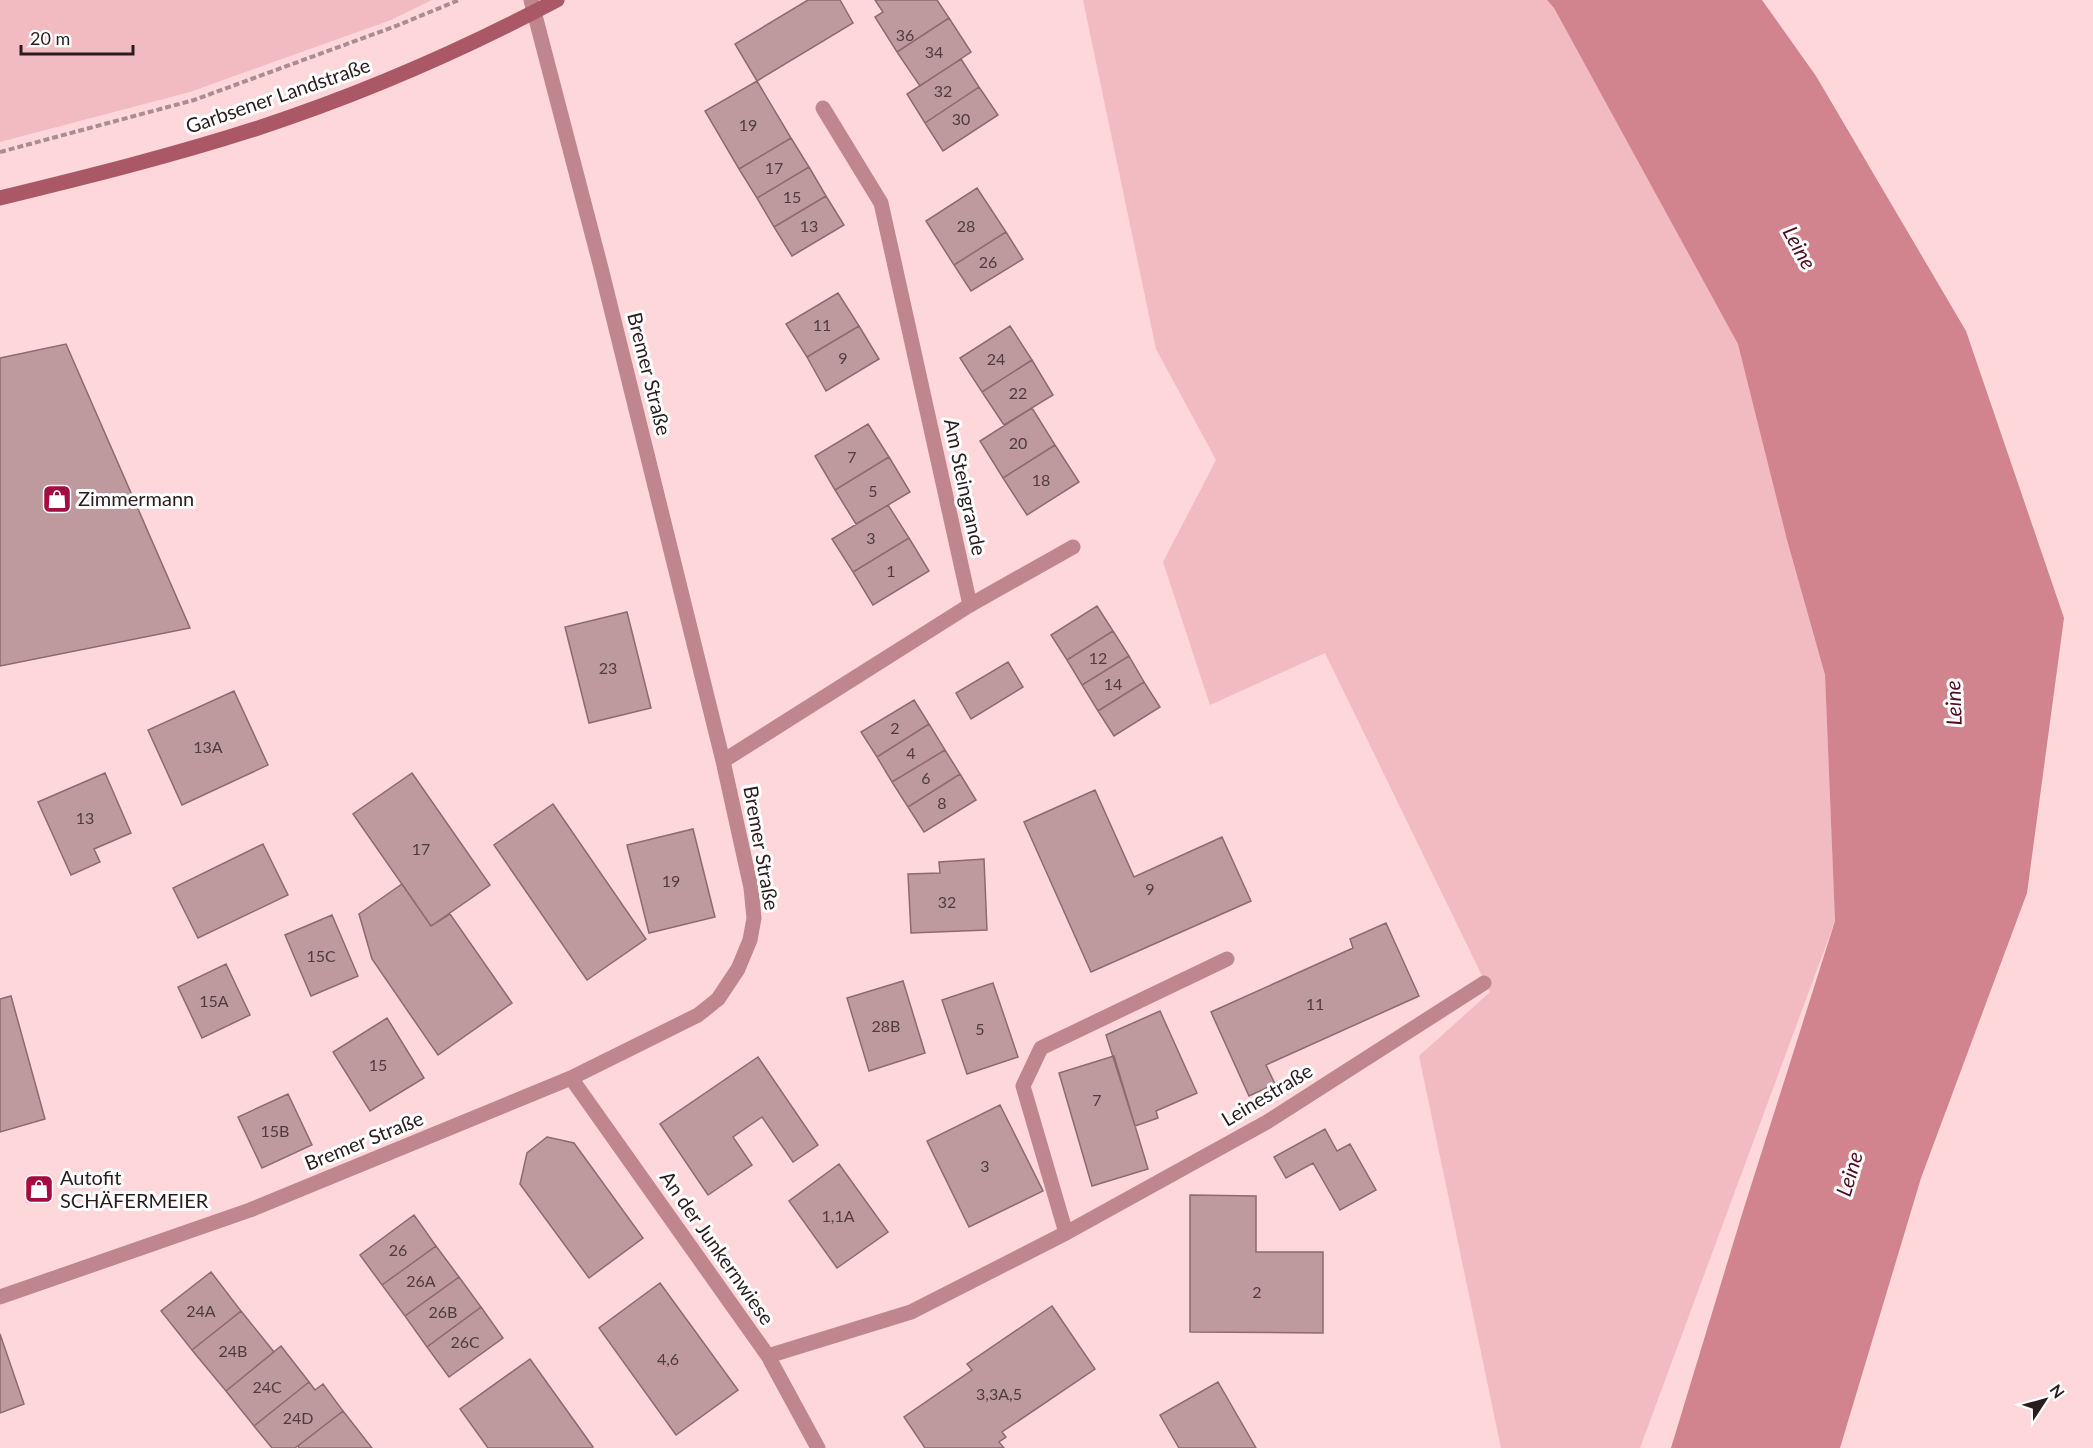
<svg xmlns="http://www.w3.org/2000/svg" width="2093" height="1448" font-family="Lato,sans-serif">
<rect width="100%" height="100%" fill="#fed7db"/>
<path fill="#f1bbc1" d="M0,0H432L391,20L190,92L0,142Z
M1083,0H1547L1554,8L1739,344L1787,540L1825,675L1835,921L1640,1448H1501L1419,1056L1490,992L1325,653L1210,705L1163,562L1216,460L1156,349Z"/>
<path fill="#d1838e" d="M1547,0H1762L1816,76L1966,331L2064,618L2027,893L1921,1178L1840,1448H1671L1743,1211L1835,921L1825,675L1787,540L1738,344L1554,8Z"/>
<path fill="#be9a9e" stroke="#8c6a6e" stroke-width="1.5" d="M808,0H840L853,23L757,81L735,44Z
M875,0H937L949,18L897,52L875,17L883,12Z
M949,18L971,52L920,86L897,52Z
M961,59L979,87L925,123L907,94Z
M757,81L791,138L739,169L705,111Z
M979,87L998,115L943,151L925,123Z
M791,138L809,167L757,198L739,169Z
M809,167L826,196L774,227L757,198Z
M977,188L1006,232L954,265L926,221Z
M826,196L844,225L792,256L774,227Z
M1006,232L1023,259L971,291L954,265Z
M838,293L859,326L807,357L786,324Z
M859,326L879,359L826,391L807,357Z
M1010,326L1032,360L982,392L960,358Z
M66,344L190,628L0,666V358Z
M1032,360L1053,395L1004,425L982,392Z
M1032,408L1055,445L1003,478L980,441Z
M868,424L889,457L835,490L815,456Z
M1055,445L1079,482L1027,515L1003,478Z
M889,457L910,492L856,524L835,490Z
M888,505L909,538L853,572L832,539Z
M909,538L929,571L873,605L853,572Z
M1097,606L1113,631L1067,660L1051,635Z
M627,612L651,708L589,723L565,627Z
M1113,631L1129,656L1082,685L1067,660Z
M1129,656L1144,682L1098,711L1082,685Z
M1008,662L1023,687L971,719L956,693Z
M1144,682L1160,707L1114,736L1098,711Z
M234,691L268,765L182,805L148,730Z
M914,700L929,724L877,757L861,732Z
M929,724L945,750L892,782L877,757Z
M945,750L960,774L908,807L892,782Z
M105,773L131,833L94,849L100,862L71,875L38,802Z
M412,773L490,885L431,926L353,814Z
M960,774L976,800L924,832L908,807Z
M1095,790L1134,877L1222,837L1251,901L1091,972L1024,822Z
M553,804L646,939L587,980L494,845Z
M693,829L715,917L649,933L627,845Z
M263,844L288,895L198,938L173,888Z
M984,859L987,930L911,933L908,874L940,873L939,862Z
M402,884L431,926L450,914L512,1003L438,1055L372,959L359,914Z
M332,915L358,976L311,996L285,935Z
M1386,923L1419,996L1266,1065L1275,1084L1249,1096L1211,1012L1353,948L1350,939Z
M226,964L250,1015L202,1038L178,987Z
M903,981L925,1053L869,1071L847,998Z
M993,983L1018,1057L967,1074L942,1000Z
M11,996L45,1119L0,1132V999Z
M1160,1011L1197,1093L1156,1111L1158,1118L1135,1126L1106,1035Z
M387,1018L424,1078L370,1111L333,1052Z
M1114,1056L1148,1169L1092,1186L1059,1073Z
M758,1057L818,1145L793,1162L762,1117L733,1137L752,1165L708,1195L660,1124Z
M288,1094L312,1145L262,1168L238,1117Z
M1000,1105L1043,1191L969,1227L927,1141Z
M1325,1129L1337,1151L1350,1144L1376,1190L1340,1210L1313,1163L1286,1178L1274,1157Z
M547,1137L574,1143L643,1238L589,1278L520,1184L527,1153Z
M839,1164L888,1232L837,1268L789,1201Z
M1190,1195L1256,1196V1252H1323V1333L1190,1332Z
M414,1215L436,1246L382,1285L360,1255Z
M436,1246L459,1277L405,1316L382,1285Z
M211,1272L241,1311L192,1350L161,1311Z
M459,1277L481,1307L427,1347L405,1316Z
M660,1283L738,1390L676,1435L599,1328Z
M1052,1306L1095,1369L1002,1432L1006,1437L999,1442L1004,1448H925L904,1417L972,1370L967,1364Z
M481,1307L503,1338L449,1377L427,1347Z
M241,1311L274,1352L226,1391L192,1350Z
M0,1334L24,1404L0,1413Z
M281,1346L309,1382L254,1426L226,1391Z
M530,1359L593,1447L592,1448H488L460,1409Z
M309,1382L315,1390L323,1384L343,1411L295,1448H272L254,1426Z
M1218,1382L1256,1448H1179L1160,1415Z
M343,1411L372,1448H299L298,1446Z"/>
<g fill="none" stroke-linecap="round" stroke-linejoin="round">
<path stroke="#aa8d90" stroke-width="4" stroke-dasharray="6 3" stroke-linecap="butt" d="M0,152L194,100L396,26L459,0"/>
<path stroke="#c0868e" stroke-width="15" d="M970,605L1073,547"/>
<path stroke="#c0868e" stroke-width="15" d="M723,761L970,605L881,203L823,108
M571,1078L768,1356L818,1448
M1066,1233L1023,1086L1041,1048L1227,959
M0,1297L250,1210L571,1078L698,1015L718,999L738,969L750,940L754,918L751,888L723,761L601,268L531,0
M768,1356L911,1312L1066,1233L1267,1122L1484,983"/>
<path stroke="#aa5866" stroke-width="15" d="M0,198C86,177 171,156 255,129C359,95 461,51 557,0"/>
</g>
<defs>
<g id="shop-square" transform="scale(1.5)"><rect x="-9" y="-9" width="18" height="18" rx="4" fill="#a50b40" stroke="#fff"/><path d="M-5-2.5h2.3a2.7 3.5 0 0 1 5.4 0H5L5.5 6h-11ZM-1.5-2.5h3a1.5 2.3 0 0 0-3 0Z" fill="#fff"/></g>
</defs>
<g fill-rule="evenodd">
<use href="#shop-square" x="57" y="499"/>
<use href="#shop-square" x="39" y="1189"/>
</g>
<g text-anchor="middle" stroke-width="6" stroke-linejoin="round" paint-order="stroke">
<g font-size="16" fill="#503c3f">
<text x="905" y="41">36</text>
<text x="934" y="58">34</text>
<text x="943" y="97">32</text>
<text x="961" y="125">30</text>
<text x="748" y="131">19</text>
<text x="774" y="174">17</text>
<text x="792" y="203">15</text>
<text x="809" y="232">13</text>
<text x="966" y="232">28</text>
<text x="988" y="268">26</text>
<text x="822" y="331">11</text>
<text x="843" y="364">9</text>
<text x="996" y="365">24</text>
<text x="1018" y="399">22</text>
<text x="1018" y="449">20</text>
<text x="852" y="463">7</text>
<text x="1041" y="486">18</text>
<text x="873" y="497">5</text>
<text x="871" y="544">3</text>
<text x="891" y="577">1</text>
<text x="1098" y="664">12</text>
<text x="608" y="674">23</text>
<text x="1113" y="690">14</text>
<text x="895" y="734">2</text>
<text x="208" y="753">13A</text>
<text x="911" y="759">4</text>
<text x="926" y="784">6</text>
<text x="942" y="809">8</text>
<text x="85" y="824">13</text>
<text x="421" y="855">17</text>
<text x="671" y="887">19</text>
<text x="1150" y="895">9</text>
<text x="947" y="908">32</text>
<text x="321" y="962">15C</text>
<text x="214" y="1007">15A</text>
<text x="1315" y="1010">11</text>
<text x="886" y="1032">28B</text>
<text x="980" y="1035">5</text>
<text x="378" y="1071">15</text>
<text x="1097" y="1106">7</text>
<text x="275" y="1137">15B</text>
<text x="985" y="1172">3</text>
<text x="838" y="1222">1,1A</text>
<text x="398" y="1256">26</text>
<text x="421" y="1287">26A</text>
<text x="1257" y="1298">2</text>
<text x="201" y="1317">24A</text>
<text x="443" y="1318">26B</text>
<text x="465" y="1348">26C</text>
<text x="233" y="1357">24B</text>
<text x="668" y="1365">4,6</text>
<text x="267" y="1393">24C</text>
<text x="999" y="1400">3,3A,5</text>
<text x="298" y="1424">24D</text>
</g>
<g font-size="20" fill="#2b1d1f" stroke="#fff">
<text transform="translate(278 96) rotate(-19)" y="7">Garbsener Landstraße</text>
<text transform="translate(649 374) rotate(76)" y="7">Bremer Straße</text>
<text transform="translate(965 487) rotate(78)" y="7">Am Steingrande</text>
<text transform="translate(761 848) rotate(80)" y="7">Bremer Straße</text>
<text transform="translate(1267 1095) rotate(-31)" y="7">Leinestraße</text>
<text transform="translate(364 1141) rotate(-22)" y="7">Bremer Straße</text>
<text transform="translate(717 1248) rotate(55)" y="7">An der Junkernwiese</text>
</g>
<g font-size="20" fill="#2b1d1f" stroke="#fff" text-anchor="start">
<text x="78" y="506">Zimmermann</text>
<text x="60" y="1185">Autofit<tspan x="60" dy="23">SCHÄFERMEIER</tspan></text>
</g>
<g font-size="21" font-style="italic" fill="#530b1f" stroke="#fff">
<text transform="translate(1799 248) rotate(61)" y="7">Leine</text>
<text transform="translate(1954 703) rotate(-92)" y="7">Leine</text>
<text transform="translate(1850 1174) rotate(-73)" y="7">Leine</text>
</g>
</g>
<g transform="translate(2045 1400) rotate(54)" stroke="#ffffff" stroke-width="4.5" paint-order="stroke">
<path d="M0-4.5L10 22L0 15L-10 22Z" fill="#2b1d1f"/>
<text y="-9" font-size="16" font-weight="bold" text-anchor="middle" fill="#2b1d1f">N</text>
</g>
<path d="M21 45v9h112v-9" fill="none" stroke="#2b1d1f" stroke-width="3"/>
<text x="30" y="45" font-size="18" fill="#2b1d1f" stroke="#ffffff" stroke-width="4.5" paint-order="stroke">20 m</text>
</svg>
